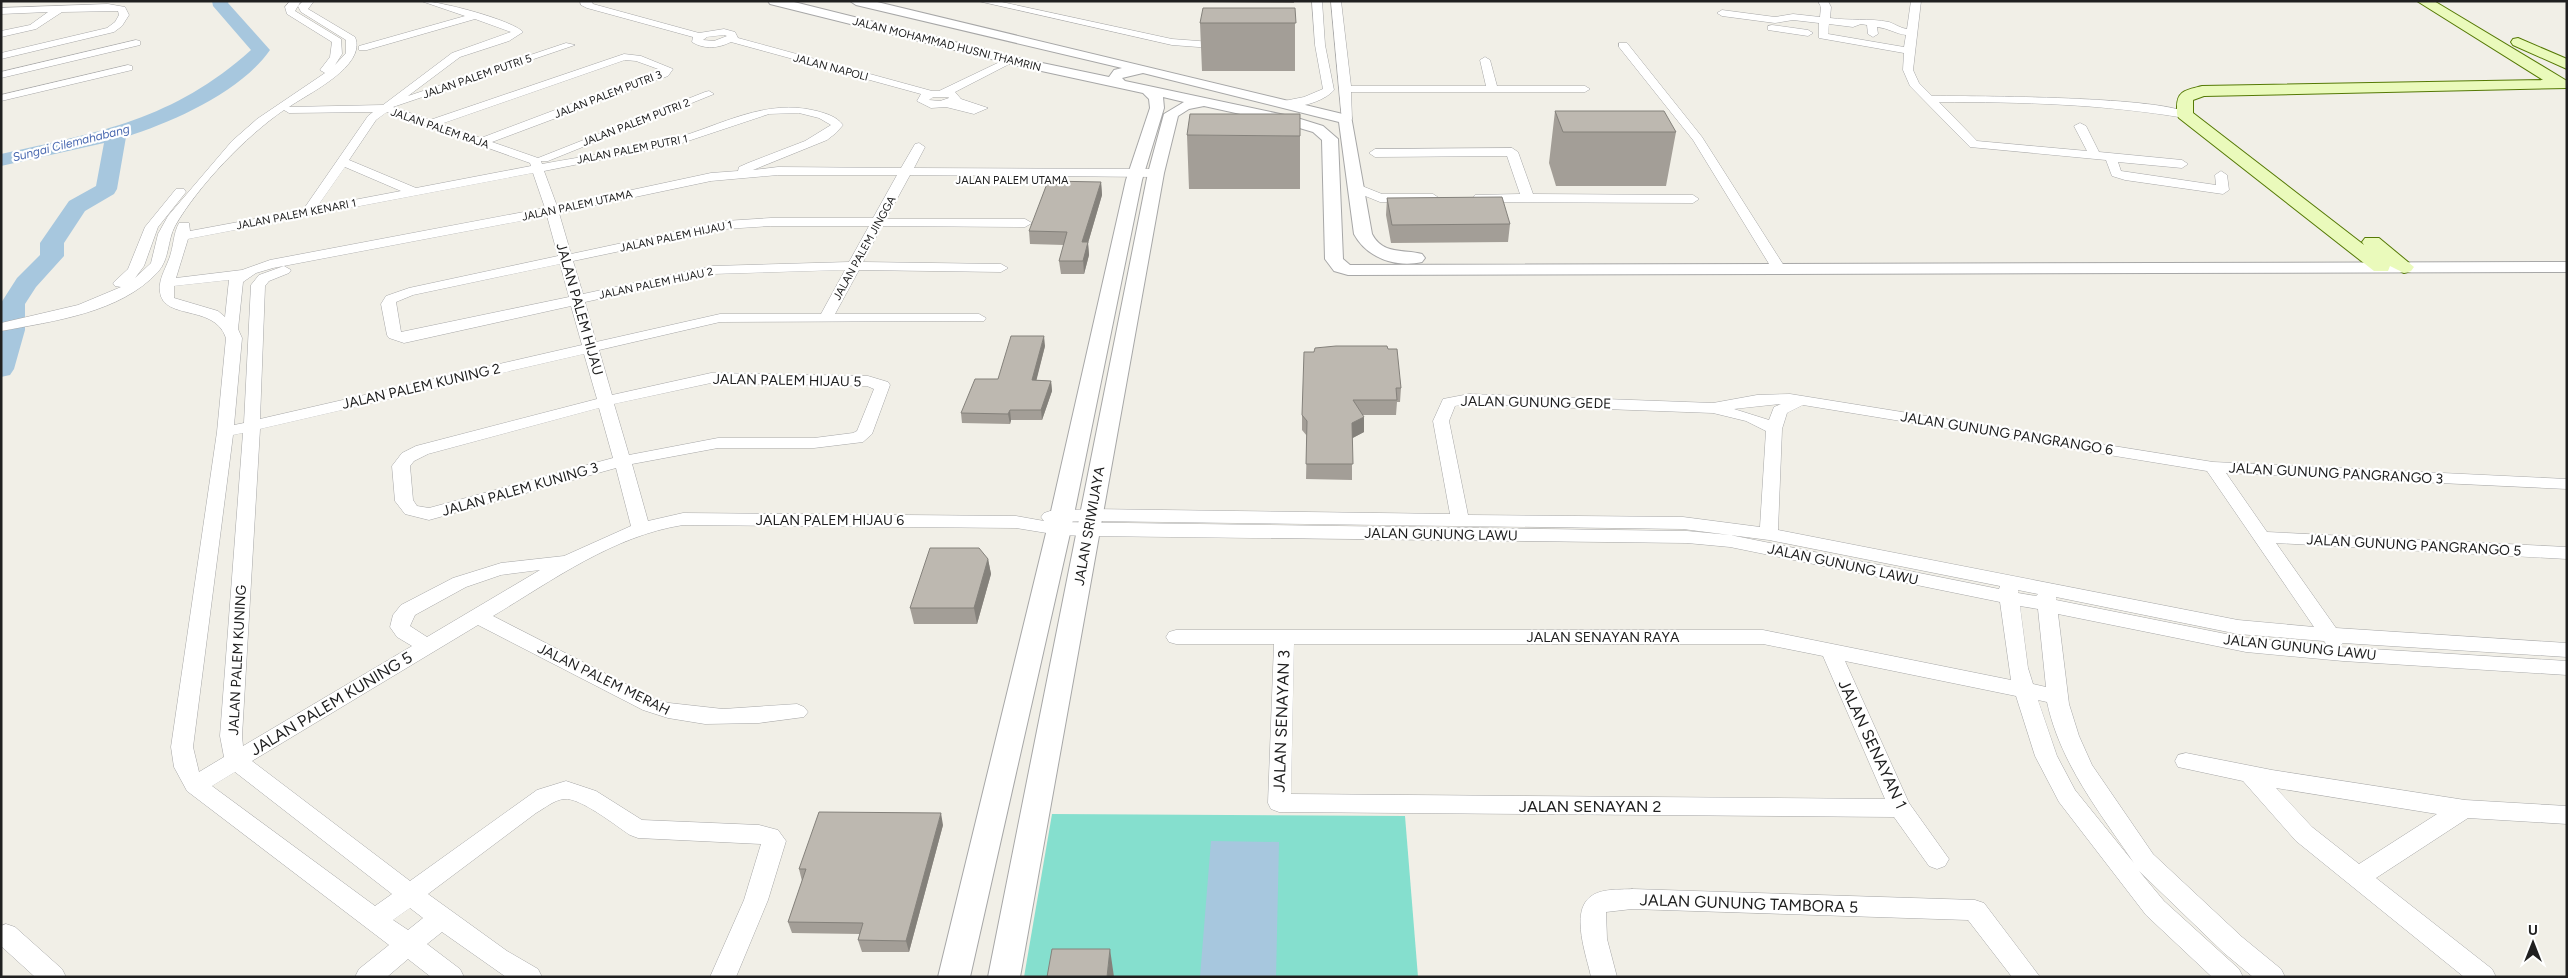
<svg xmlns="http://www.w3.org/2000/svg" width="2568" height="978" font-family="Figtree,sans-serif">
<rect width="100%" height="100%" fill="#f1efe7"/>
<path fill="#85dfce" d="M1052,814L1405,816L1418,977H1024Z"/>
<path fill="#a7c7de" d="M1211,841L1279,842L1276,977H1200Z"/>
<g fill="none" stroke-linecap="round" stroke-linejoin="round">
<path fill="#a7c7de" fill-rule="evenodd" d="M212,1H229L228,3L270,50C241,92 173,122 126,137L117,189L114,194L85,211L64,243V256L36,287L25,304V330L14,369L10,375L1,377V303L17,278L40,255V243L69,201L96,186L104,143L1,166V154C100,132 173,120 251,50L213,6Z"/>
<g stroke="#a7a7a7" stroke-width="1">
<path id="minor" d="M290,1H301L295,11L341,39L342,54L335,65L346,53V40L301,12L298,6L303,1H314L308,9L355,37C367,66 309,93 289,107L383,105L452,53L511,32L475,19L367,50H359V46L465,16L421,1C440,1 512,20 523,32L509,41L460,57L408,96L566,43L575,45L393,107L430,120L624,54L641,56L673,69L668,76L492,142L538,158L705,92L709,91L714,94L548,161H541L542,164C585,156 631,150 673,139C722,125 765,98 817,111C827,114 836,116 843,125L836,133L827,140L753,170L778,167L901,168L915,144L919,143L925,147L914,168L1156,169L1162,173L1156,177L910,175L886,219H1025L1032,223L1025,227L882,226L863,262L1001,264L1008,268L1001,272L859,270L835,314H979L986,318L984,321L720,322L599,350L612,395L711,373L868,376L888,382L890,385L872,434L863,442L814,448H718L632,464L648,521L683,513L1016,516L1044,521L1041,517L1044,513L1050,511L1091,509L1450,514L1433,421L1443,399L1469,394L1713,403L1757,395L1790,394L2213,462L2567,479V489L2226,473L2267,532L2567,547V559L2276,543L2336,628L2567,643V657L2343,643L2339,647L2567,661V675L2343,661L2246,652L2058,614L2069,704L2079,736L2092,765L2153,854L2242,937L2281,969L2285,977H2253L2224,953L2139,871L2164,901L2239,969L2243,977H2212L2146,915L2059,802L2035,756L2016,696L1845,661L1909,803L1949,859L1945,866L1937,869L1929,866L1894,817L1279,812L1271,809L1268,803L1274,644H1176L1169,642L1166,637L1169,632L1176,630H1763L2011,680L2000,602L1730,547L1687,543L1089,536L1059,535L1016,528L683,525C613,536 553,580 493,616L657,700L669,703L723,709L797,704L804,707L808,712L804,717L759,723L705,724L668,718L643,710L478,625L252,761L410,881L537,790L566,781L596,791L642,820L759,825L778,830L786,841L768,900L736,977H710L744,900L761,844L638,838L630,835C616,826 580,797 564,799C554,800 545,808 536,813L428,894L507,951L538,969L542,977H506L442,932L427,944L460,969L464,977H431L408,959L387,977H355L359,969L389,945L187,791L174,767L171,747L217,432L226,338C214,301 155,324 160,284C161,276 166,267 169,259C174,246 173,234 179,223H189L190,231L303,210L368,116L373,112L289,113L284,110C246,136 198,186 175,226C167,241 170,258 158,272C120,313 54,321 1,331V323L78,305L121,287L115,286L113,283L128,269L145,227L176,189H184L186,192L158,227L144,266L135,278L151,263L158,234L168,216L232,141L257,119L325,73L320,70L330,57L332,42L287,14L285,7ZM625,60L636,61L661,70L481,138L441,124ZM387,112L530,163L531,166L416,188L349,160L376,120ZM799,113L819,118L831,125L805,141L748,163L739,167L738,171L711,173L557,206L544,171L679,144L769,114ZM345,167L401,191L317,207ZM533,173L545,208L270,260L242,270L176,278L188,239ZM778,175H897L873,218H771L725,221L571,254L559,213L711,181ZM547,216L558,256L409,288L386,296L381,304L387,335L389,338L404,343L571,306L582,345L260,419L265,286L269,281L289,273L291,270L284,266L259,275L251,285L244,423L234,425L242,338L238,329L243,282L256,273L273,268ZM771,226H869L849,262L713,266L583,294L573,261L725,229ZM560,264L569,297L401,332L396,302L413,295ZM845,270L821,314H720L596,342L585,302L713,274ZM229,280L225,317L218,311L174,298V286ZM584,354L597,399L416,446L402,453L392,466L395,501L405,514L429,520L616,468L631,526L564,556L501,563L453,578L401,605L393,615L390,627L397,637L412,646L243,746L242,736L260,429ZM711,383L867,386L874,389L857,431L853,433L814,438H718L629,455L614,404ZM1469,404L1713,413L1746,421L1766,431L1760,527L1683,517L1468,515L1449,421L1455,406ZM1781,404L1774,407L1769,420L1734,409ZM1803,405L2207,471L2314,627L2238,620L1778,530L1782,429L1787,413ZM599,408L613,458L429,508L417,506L413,500L410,466L414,461L428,454ZM243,433L220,736L224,757L199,772L193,747L233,435ZM1091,521L1683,529L1769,540L2000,586L1999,589L1730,535L1687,531L1053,522ZM540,570L427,637L410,626L415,615L466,587L501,575ZM2018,590L2038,594L2036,596L2018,593ZM2056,597L2238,634L2324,641L2327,645L2246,638L2056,600ZM2020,606L2038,609L2046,687L2033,684L2028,668ZM1294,644H1763L1823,656L1885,799L1291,794ZM2038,700L2047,702C2060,763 2100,813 2134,863L2075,790L2057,756ZM235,772L392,894L375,906L212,786ZM410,908L423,918L408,930L393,920Z
M580,1H591L593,4L699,33L724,29L735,32L738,38L932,91H939L1008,58L1017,60L955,92L961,99L988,108L974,114L946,107L931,108L917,101L921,94L731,42C719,48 705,50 692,42L693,37L587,8L581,5ZM724,35L727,36L714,41L703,40L707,37ZM933,97H948L949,98L940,101L929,100Z
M978,1H997L1172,39L1225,43L1230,46L1225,49L1172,45Z
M1312,1H1322L1325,45L1334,90C1324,102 1295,110 1279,106V102L1304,97L1323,89L1315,45Z
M1331,1H1341L1351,86H1486L1480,60L1485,57L1490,60L1497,86H1585L1590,89L1585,92H1351L1352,119L1350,121H1342Z
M1818,1H1828L1831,7L1830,18C1850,21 1869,18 1889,22C1895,24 1900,28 1907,29L1911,1H1921L1913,70L1919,83L1932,96C1969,96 2172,96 2191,115L2185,118C2103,104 2022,102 1939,102L1977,141L2087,151L2074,126L2080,123L2086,126L2099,152L2182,160L2188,164L2182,168L2118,162L2121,171L2216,185L2215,175L2221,171L2227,175L2229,190L2223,194L2125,180L2112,176L2106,160L1970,147L1910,86L1903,70L1904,53L1819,38V23L1793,20L1775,23L1722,16L1717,13L1722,10L1775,17L1793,14L1820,17L1821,7ZM1829,24L1853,27L1861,24L1867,25L1868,34L1873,37L1878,34L1877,27C1888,28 1896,34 1906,35L1904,47L1828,34Z
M108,4L125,7L129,15L122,26L114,32L1,59V53L107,28L115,22L119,15L118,11L62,12L36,29L1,37V31L30,25L48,12L1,14V8Z
M1772,25L1808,30L1813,33L1808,36L1768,30V26Z
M136,40L140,41V45L1,78V72Z
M1619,43H1627L1702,137L1786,269L1784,272H1774L1693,140L1619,47Z
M128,65L132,66V70L1,101V95Z
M1512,148L1518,152L1533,194L1693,195L1699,199L1693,203L1479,202L1473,198L1475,195L1520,194L1507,156L1375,157L1369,153L1375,149Z
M1357,184L1382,194H1433L1439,198L1433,202H1380L1353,191L1351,188Z
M2186,753L2272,770L2465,800L2567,806V824L2468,818L2376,878L2492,969L2496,977H2464L2296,841L2243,781L2178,767L2175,761L2178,755ZM2276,788L2437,814L2359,864L2312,827Z
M1632,889L1975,900L1984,903L2040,977H2012L1968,920L1632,909L1606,912L1607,939L1617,977H1591C1587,957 1570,913 1590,897C1601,888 1619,890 1632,889Z
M6,924L15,927L62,969L66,977H35L1,946V926Z"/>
</g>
<g stroke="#a7a7a7" stroke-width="2">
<path id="tertiary" d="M768,1H790L1023,59L1109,77L1114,70L1122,68L856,5L850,1H873L1351,116L1372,234C1383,255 1403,249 1422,254L1425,258L1422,262C1396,268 1367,258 1354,234L1339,122L1143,73L1122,78L1125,81L1294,117L1323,126L1338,139L1343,259L1350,265L2567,262V272L1348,275L1334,271L1325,259L1322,140L1313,132L1286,124L1204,106L1189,109L1178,116L1164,173L1020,977H988L1148,173L1164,114L1184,102L1163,97L1164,108L1142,180L1071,529L970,977H938L1047,529L1126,180L1150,108L1149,99L1143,93L1023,67L770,4Z"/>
</g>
<g stroke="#557905" stroke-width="2">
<path id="secondary" d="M2417,1H2434L2567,81V88L2204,96L2193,100V113L2364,245L2362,242L2365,238H2379L2414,267L2411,271L2404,273L2390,266L2388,271H2374L2179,118C2176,114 2177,112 2177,107C2177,90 2187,90 2202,86L2543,80Z
M2518,38L2567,59V69L2513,45L2511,42L2513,39Z"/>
</g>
<use href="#minor" fill="#fff" fill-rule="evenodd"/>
<use href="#tertiary" fill="#fff" fill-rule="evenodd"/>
<use href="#secondary" fill="#eafabb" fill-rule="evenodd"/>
</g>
<path fill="#a39e97" d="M1211,1H1294V3L1211,2Z
M1295,8V71H1202L1200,23Z
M1555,111L1676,132L1666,186H1556L1549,163Z
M1187,135L1300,136V189H1189Z
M1101,182L1102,195L1088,243L1089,255L1084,274H1061L1059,261L1064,245L1030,244L1029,231Z
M1387,198L1510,224L1508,242L1391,243L1386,215Z
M1045,346L1036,380L1051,381L1052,391L1042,420H1011L1010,424L962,423L961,413L998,379Z
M1388,349L1401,388L1400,402H1397L1396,415H1363L1364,432L1352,438V480L1306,479L1307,436L1302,430V415L1314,352Z
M988,559L991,574L977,624H914L910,608Z
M943,825L909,952H862L858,940L860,934L792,933L788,922L802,881L799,869Z"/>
<path fill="#84817b" d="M1101,182L1102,195L1088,243L1089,255L1084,274L1082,242Z
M1044,336L1045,346L1034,390L1032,380Z
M1051,381L1052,391L1042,420L1041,410Z
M1010,410L1011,420L1010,424L1008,414Z
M1364,417V432L1351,439L1352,423Z
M988,559L991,574L977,624L974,608Z
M941,813L943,825L909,952L906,941Z
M1110,949L1114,977H1107Z"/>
<path fill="#bdb8b0" stroke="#84817b" d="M1203,8H1295L1296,23H1200Z
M1555,111H1664L1676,132H1563Z
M1190,114H1300V136L1187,135Z
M1048,181L1101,182L1082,242H1088L1083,261H1059L1067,232L1029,231Z
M1502,197L1510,224L1392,225L1387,198Z
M1011,336H1044L1032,380L1051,381L1041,410H1010L1008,414L961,413L975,379H998Z
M1336,346H1387L1388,349H1397L1401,388H1396L1397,400H1353L1364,417L1352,423L1353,464H1306L1307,421L1302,415L1304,352H1314L1315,348Z
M930,548H979L988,559L974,608H910Z
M819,812L941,813L906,941L858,940L863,923L788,922L806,869H799Z
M1052,949H1110L1107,977H1047Z"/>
<g text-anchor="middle" stroke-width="4.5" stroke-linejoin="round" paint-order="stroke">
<g font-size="11" fill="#202020" stroke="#fff">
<text transform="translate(947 44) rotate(14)" y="4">JALAN MOHAMMAD HUSNI THAMRIN</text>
<text transform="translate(831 67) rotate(15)" y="4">JALAN NAPOLI</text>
<text transform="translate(477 76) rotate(-19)" y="4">JALAN PALEM PUTRI 5</text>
<text transform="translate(608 94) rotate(-21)" y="4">JALAN PALEM PUTRI 3</text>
<text transform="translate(636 122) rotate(-21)" y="4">JALAN PALEM PUTRI 2</text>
<text transform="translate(440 128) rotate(19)" y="4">JALAN PALEM RAJA</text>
<text transform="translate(632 149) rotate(-11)" y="4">JALAN PALEM PUTRI 1</text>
<text x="1012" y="184">JALAN PALEM UTAMA</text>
<text transform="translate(577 205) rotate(-12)" y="4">JALAN PALEM UTAMA</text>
<text transform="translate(296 214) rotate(-11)" y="4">JALAN PALEM KENARI 1</text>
<text transform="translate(676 236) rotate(-12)" y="4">JALAN PALEM HIJAU 1</text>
<text transform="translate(864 248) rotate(-61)" y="4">JALAN PALEM JINGGA</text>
<text transform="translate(656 283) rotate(-12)" y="4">JALAN PALEM HIJAU 2</text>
</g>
<g font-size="12" font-style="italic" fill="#4b6ab1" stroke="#fff">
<text transform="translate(71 143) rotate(-14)" y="4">Sungai Cilemahabang</text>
</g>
<g font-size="14" fill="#202020" stroke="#fff">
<text transform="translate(580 309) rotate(74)" y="5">JALAN PALEM HIJAU</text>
<text transform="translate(787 380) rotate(1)" y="5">JALAN PALEM HIJAU 5</text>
<text transform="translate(421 386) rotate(-13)" y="5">JALAN PALEM KUNING 2</text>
<text transform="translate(1536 402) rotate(1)" y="5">JALAN GUNUNG GEDE</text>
<text transform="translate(2007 433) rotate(9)" y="5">JALAN GUNUNG PANGRANGO 6</text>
<text transform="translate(2336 473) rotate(3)" y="5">JALAN GUNUNG PANGRANGO 3</text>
<text transform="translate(520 489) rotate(-16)" y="5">JALAN PALEM KUNING 3</text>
<text x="830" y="525">JALAN PALEM HIJAU 6</text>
<text transform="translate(1089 526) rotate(-80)" y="5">JALAN SRIWIJAYA</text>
<text transform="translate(1441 534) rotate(1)" y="5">JALAN GUNUNG LAWU</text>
<text transform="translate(2414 545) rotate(3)" y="5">JALAN GUNUNG PANGRANGO 5</text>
<text transform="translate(1843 564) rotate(12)" y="5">JALAN GUNUNG LAWU</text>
<text x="1603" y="642">JALAN SENAYAN RAYA</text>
<text transform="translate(2300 647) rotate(6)" y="5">JALAN GUNUNG LAWU</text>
<text transform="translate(237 660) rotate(-87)" y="5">JALAN PALEM KUNING</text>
<text transform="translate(604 679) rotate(26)" y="5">JALAN PALEM MERAH</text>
</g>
<g font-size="16" fill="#202020" stroke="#fff">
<text transform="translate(331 703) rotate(-31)" y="6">JALAN PALEM KUNING 5</text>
<text transform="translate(1281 721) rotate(-88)" y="6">JALAN SENAYAN 3</text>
<text transform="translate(1873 744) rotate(65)" y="6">JALAN SENAYAN 1</text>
<text x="1590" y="812">JALAN SENAYAN 2</text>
<text transform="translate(1749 903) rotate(2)" y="6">JALAN GUNUNG TAMBORA 5</text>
</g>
</g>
<rect width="2568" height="978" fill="none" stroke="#202020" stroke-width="5"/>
<g transform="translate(2533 943)" stroke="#ffffff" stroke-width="4" paint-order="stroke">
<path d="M0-4L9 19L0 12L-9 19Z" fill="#202020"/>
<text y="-8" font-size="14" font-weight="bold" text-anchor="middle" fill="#202020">U</text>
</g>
</svg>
